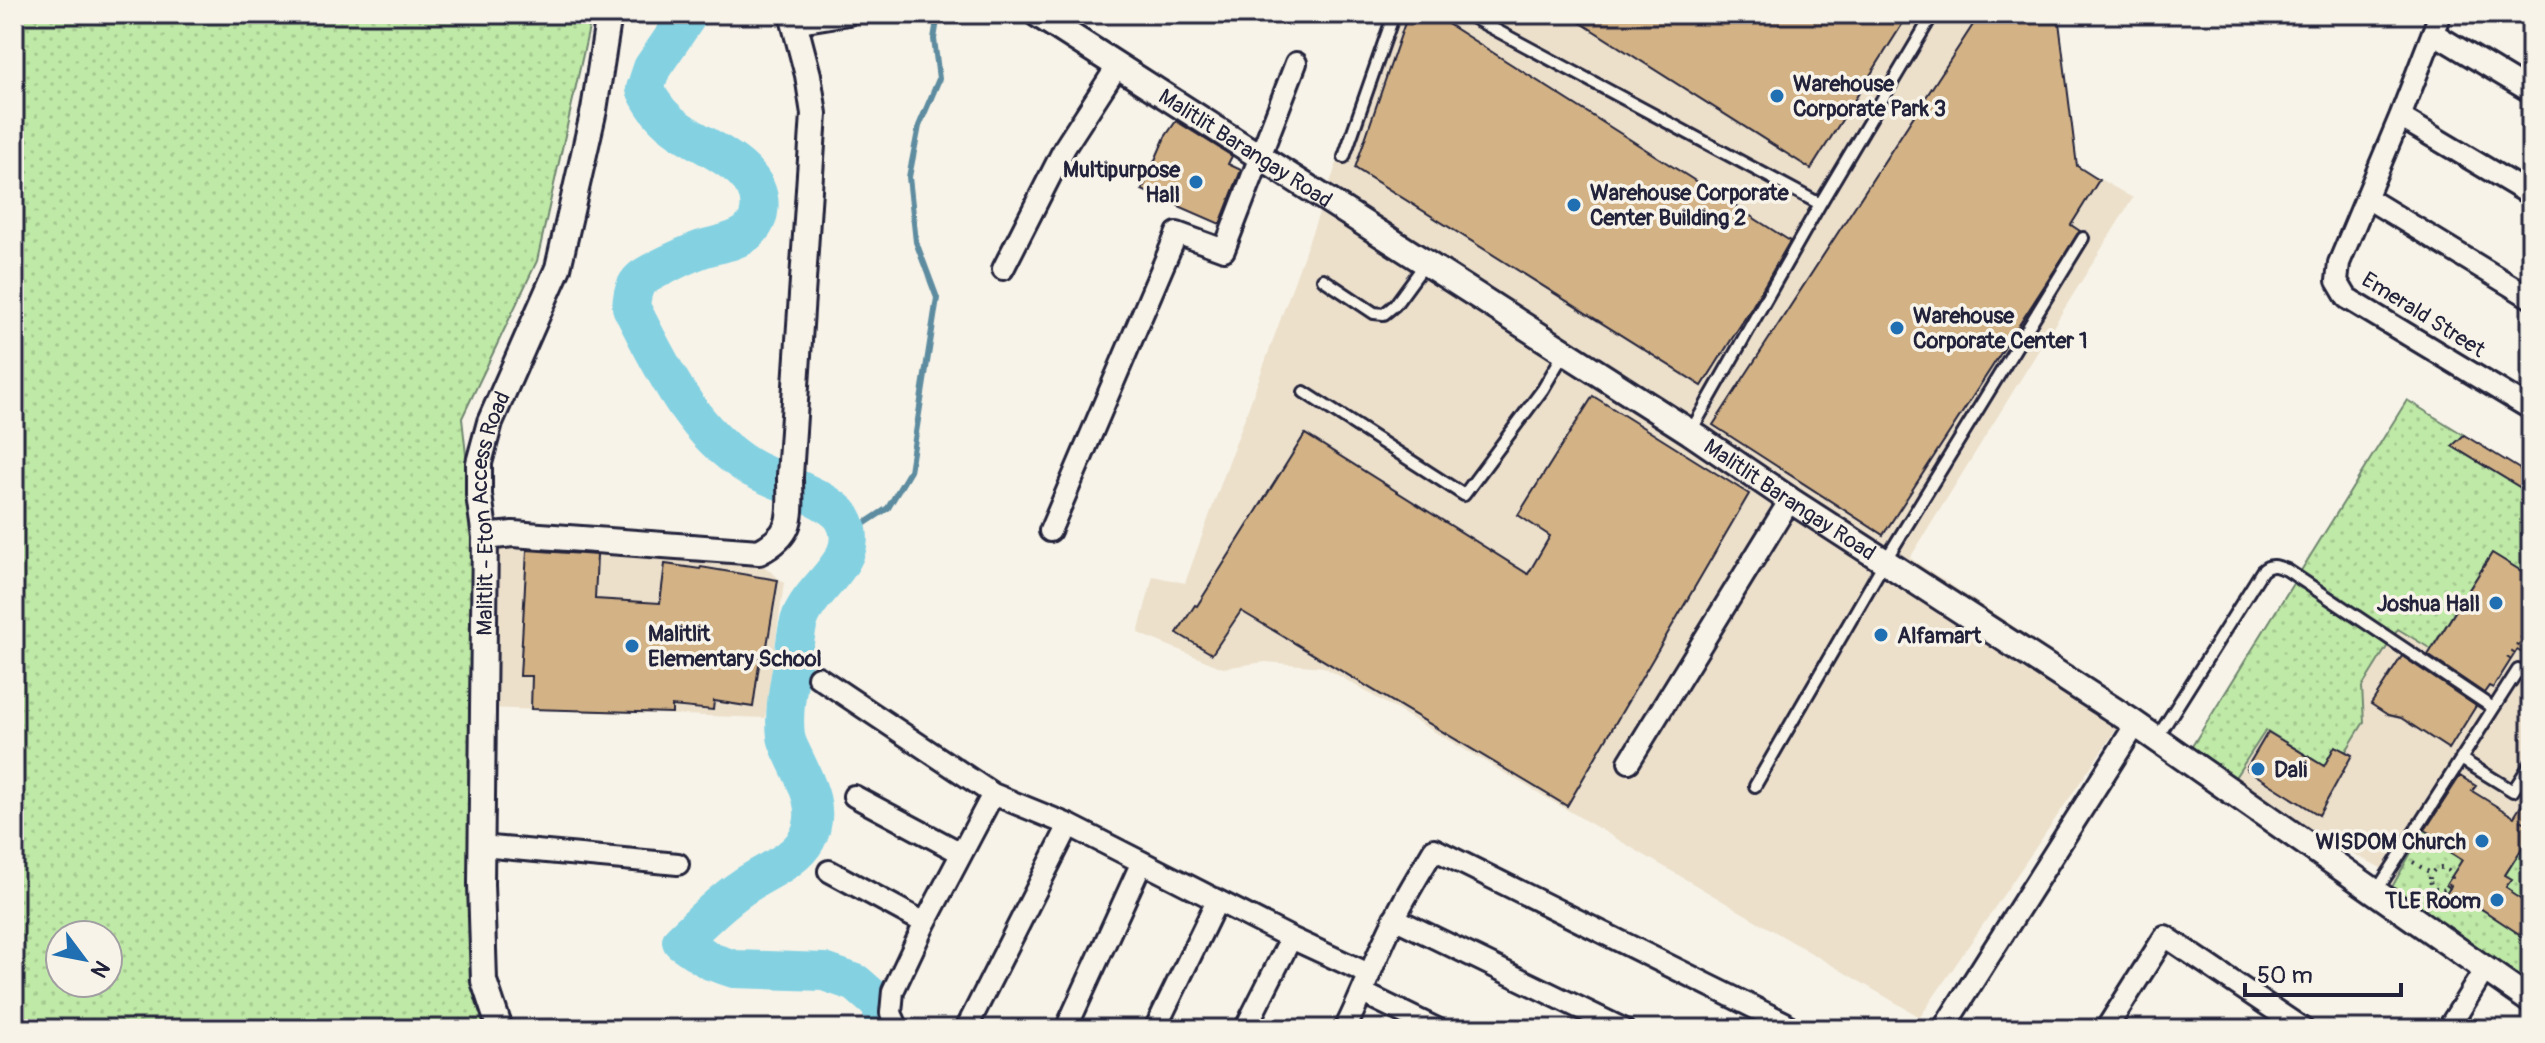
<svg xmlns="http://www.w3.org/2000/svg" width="2545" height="1043" font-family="Pangolin,sans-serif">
<defs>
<pattern id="green-dots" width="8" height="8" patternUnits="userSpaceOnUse" patternTransform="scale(2)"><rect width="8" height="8" fill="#bfe9a6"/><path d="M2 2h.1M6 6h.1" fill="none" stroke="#a4c890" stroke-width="1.8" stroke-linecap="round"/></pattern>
</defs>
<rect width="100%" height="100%" fill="#f7f3e8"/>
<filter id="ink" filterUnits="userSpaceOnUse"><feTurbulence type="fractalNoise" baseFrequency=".0125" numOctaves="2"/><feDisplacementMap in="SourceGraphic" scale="16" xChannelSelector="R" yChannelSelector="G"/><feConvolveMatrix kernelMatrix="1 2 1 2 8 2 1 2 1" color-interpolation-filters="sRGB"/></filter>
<g filter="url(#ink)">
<path fill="#ece0cb" d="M1391,14H2058L2077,166L2133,198L1910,558L2133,705L1920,1017L1324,667L1265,662L1223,668L1138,633L1153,576L1185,583Z
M2407,400L2531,476V990L2379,882L2381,868L2228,788Z
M497,532L757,560L784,583L765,718L486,708Z"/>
<path fill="url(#green-dots)" stroke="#708670" stroke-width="2" fill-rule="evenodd" d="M14,14H588L590,23L537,261L462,418L467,464L475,497L497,1029H14ZM60,935H108V983H60Z
M2407,400L2464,435L2453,447L2531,494V577L2492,553L2431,649L2398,629L2362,687L2364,722L2333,772L2266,730L2228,788L2186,756Z
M2424,829L2439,838L2436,844L2462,860L2447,894L2467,907L2471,902L2483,910L2531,834V990L2391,889Z"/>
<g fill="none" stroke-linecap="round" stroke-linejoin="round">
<path stroke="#5d8b9f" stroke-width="6" d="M850,533L888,508L910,471L937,298L916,242L909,177L919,126L939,79L934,39L938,14"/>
<path stroke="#84d1e2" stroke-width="38" d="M689,14L652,68L645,89C653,106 663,119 680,130C708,150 766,169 759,212C758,220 753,228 747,233C734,243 717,244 702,249C690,253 651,271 641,279C633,286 632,296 631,307C661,365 690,430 748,466C771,480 829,497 843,518C866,557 814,584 801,616C795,630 795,649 792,664C788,688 783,712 786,736C787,744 792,752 795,759C807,784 822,812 807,839C794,863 761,873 740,889C718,904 700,923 681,941L710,961L734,969L824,972L856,983L880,1004L886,1029"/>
</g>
<path fill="#d3b386" stroke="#22223b" stroke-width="2" d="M1408,14H1432L1790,241L1752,307L1702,386L1355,168Z
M1567,14H1889L1903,23L1811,169Z
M1980,14H2058L2077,166L2099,180L2071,225L2080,231L1883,535L1713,425Z
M1176,121L1232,156L1228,164L1241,170L1220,224L1142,190L1165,137Z
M1593,396L1749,494L1567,806L1241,611L1212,654L1177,633L1195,605L1197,606L1305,434L1528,574L1550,536L1518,515Z
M2464,435L2531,476V494L2452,446Z
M527,550L597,555L595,599L660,603L665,564L700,569L701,567L778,580L766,652L761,651L753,707L714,701L713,710L672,706V713L531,709L532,676H520Z
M2492,553L2531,577V658L2517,650L2493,688L2489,686L2484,693L2428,655Z
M2402,656L2476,706L2449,749L2401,718L2388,715L2371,704Z
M2268,732L2324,766L2335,746L2352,755L2319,815L2246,769Z
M2460,776L2476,786L2472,791L2514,817L2531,790V834L2505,875L2512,879L2506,887L2512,891L2511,893L2531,906V942L2471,902L2468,907L2446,894L2450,888L2446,885L2462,860L2436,843L2439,838L2425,830Z"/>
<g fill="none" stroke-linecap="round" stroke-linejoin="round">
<g stroke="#22223b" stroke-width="16">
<path id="service" d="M1466,14L1820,204
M1914,14L1928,22
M1344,157L1394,14
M1323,279L1374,313L1384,314L1395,305L1425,264
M1304,392L1464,495L1543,389L1564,353
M1691,431L1820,204L1933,14
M2157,738L2262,571C2270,563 2277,566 2287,570L2493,708
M2461,759L2513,791L2531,763
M1755,786L1885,561L2083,238
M2376,892L2518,670L2531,678"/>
</g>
<g stroke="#22223b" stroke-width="26">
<path id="minor" d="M2440,14L2400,117L2339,263L2337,281L2347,298L2531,409
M794,23L849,14
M2433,33L2531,92
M2400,117L2531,195
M2367,198L2531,298
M1003,269L1065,147L1118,65
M1050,531L1177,233L1224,250L1296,63
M818,677L993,794L1069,825L1291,938L1369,974
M1629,762L1790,500
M854,796L961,853
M481,846L678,864
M829,871L925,923
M1394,918L1623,1029
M1363,993L1437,1029
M898,1029L891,1013L893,991L925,923L993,794
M966,1029L1069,825
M1066,1029L1142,862
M1155,1029L1217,901
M1245,1029L1291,938
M1345,1029C1363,993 1376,956 1394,920C1405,896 1420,873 1434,849L1785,1023L1784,1029
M1943,1029L2136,724
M2106,1029L2165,936L2303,1029
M2448,1029L2485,969"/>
</g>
<g stroke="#22223b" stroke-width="30">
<g id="tertiary">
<path id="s1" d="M1037,14L1690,432L1790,500L2131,721L2531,1001"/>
<path d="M485,537L513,534L759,552C796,533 790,514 790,476L814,114L808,75L792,14"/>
<path id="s2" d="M500,1029L484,981L481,884L485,537L479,495V463L490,422L558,268L594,110L609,14"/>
</g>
</g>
<path stroke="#22223b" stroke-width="4" stroke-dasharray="2 6" stroke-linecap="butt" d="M2518,644L2531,651
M2508,659L2531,624
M2522,822L2531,808
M2413,862L2432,874
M2430 879a11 11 0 1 1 22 0a11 11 0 1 1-22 0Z
M2531,877L2527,887L2531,905"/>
<use href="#service" stroke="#f7f3e8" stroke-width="10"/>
<use href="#minor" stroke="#f7f3e8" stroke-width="20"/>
<use href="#tertiary" stroke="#f7f3e8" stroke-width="24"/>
</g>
</g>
<g fill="#1f6fb2" stroke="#f7f3e8" stroke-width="3">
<circle cx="1777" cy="96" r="8"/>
<circle cx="1196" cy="182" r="8"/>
<circle cx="1574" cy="205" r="8"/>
<circle cx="1897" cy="328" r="8"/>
<circle cx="2496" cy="603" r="8"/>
<circle cx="1881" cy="635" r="8"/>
<circle cx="632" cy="646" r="8"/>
<circle cx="2258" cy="769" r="8"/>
<circle cx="2482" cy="841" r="8"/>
<circle cx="2497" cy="900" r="8"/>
</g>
<g text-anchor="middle" stroke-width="7" stroke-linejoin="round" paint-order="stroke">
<g font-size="22" font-weight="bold" fill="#22223b" stroke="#f7f3e8" text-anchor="start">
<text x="1793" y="91">Warehouse<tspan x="1793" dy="25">Corporate Park 3</tspan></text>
<text x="1180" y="177" text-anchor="end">Multipurpose<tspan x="1180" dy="25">Hall</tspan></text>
<text x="1590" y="200">Warehouse Corporate<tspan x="1590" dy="25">Center Building 2</tspan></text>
<text x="1913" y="323">Warehouse<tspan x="1913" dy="25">Corporate Center 1</tspan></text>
<text x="2480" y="611" text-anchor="end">Joshua Hall</text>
<text x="648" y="641">Malitlit<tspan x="648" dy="25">Elementary School</tspan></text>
<text x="1897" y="643">Alfamart</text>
<text x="2274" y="777">Dali</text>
<text x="2466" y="849" text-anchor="end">WISDOM Church</text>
<text x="2481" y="908" text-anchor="end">TLE Room</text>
</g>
<g font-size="22" fill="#22223b" stroke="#f7f3e8">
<text dy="8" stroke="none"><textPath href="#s1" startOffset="248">Malitlit Barangay Road</textPath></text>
<text transform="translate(2424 314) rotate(32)" y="8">Emerald Street</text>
<text dy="8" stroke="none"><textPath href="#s1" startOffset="896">Malitlit Barangay Road</textPath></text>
<text dy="8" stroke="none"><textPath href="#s2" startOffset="520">Malitlit - Eton Access Road</textPath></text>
</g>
</g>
<rect width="2545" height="1043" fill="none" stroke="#f7f3e8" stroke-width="48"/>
<rect x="24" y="24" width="2497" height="995" fill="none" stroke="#22223b" stroke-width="3" filter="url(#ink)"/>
<g transform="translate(84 959) rotate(122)"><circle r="38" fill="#f7f3e8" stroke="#a29fa3" stroke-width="2"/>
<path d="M0-6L14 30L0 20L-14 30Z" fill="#1f6fb2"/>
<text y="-12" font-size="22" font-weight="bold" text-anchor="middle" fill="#22223b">N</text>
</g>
<path d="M2245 983v12h156v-12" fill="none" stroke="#22223b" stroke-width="4"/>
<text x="2257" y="983" font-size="24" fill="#22223b" stroke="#f7f3e8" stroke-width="6" paint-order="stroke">50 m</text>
</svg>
